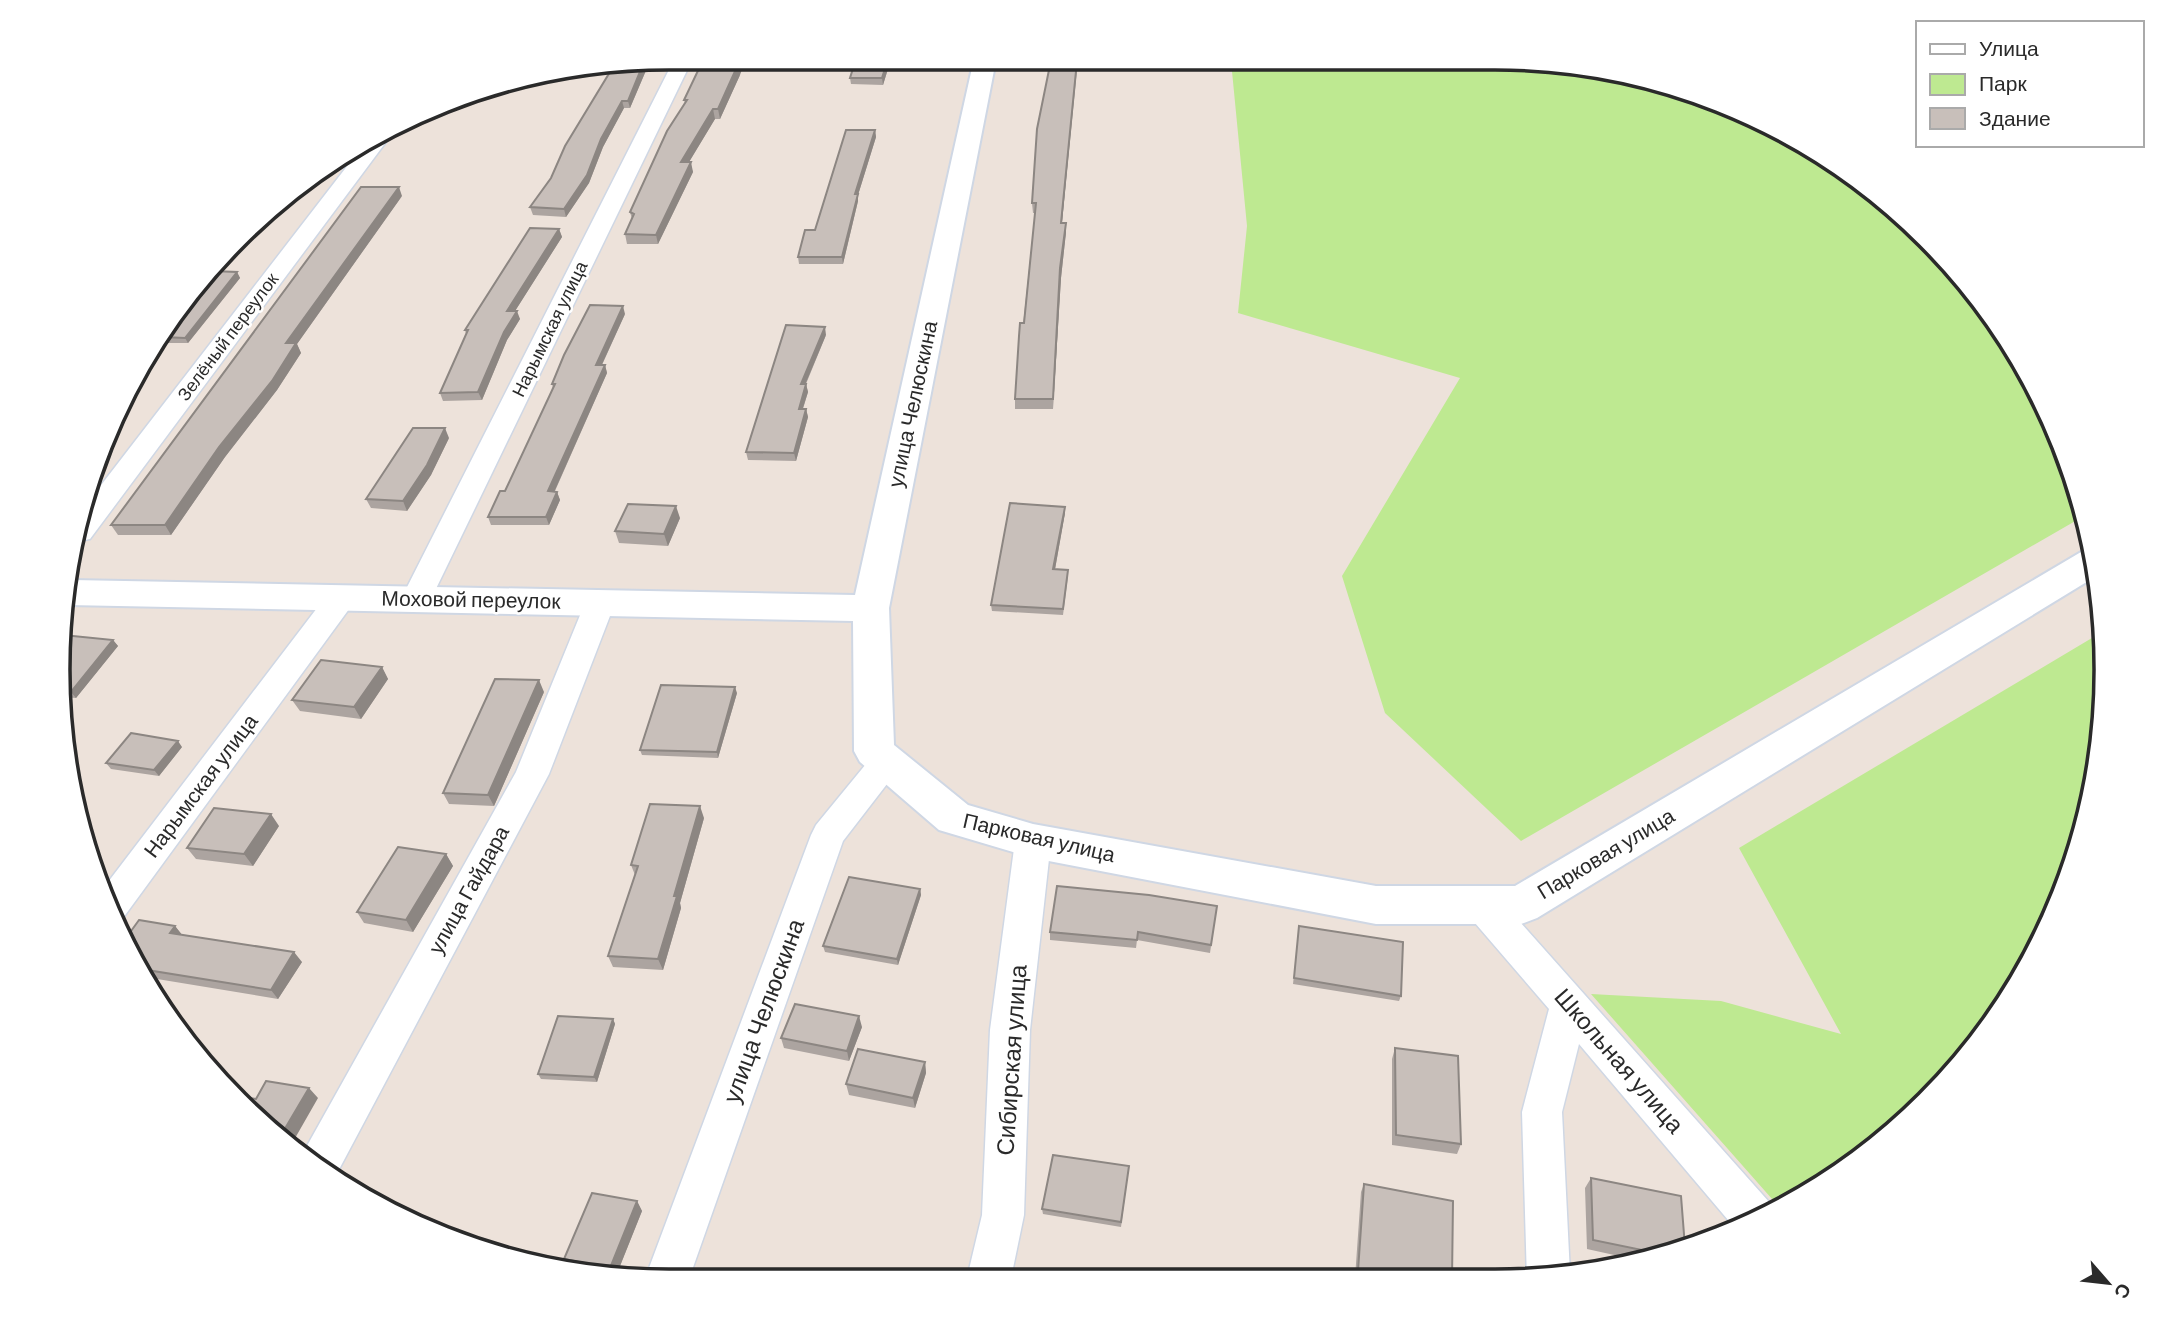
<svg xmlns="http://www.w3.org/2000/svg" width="2164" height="1339" font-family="Barlow,sans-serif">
<rect width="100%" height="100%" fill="#ede2da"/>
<path fill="#bee991" d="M1231,61L1574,63L1728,104L1867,184L1954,266L2024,363L2074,472L2084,516L1521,841L1385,713L1342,576L1460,378L1238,313L1247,226Z
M2102,632L2105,709L2086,827L2043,940L1980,1042L1898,1129L1800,1199L1780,1208L1591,994L1721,1001L1841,1034L1739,848Z"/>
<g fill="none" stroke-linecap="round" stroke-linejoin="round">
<g stroke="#cfd7e4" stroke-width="3">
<path id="street" d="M675,58H693L431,599L427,606L416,609L405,606L401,599Z
M383,138L386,142L383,146L90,539L79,541L85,506L358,152Z
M341,588L352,591L356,598L352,605L123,918L117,920L102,890L330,591Z
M600,592L611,596L615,603L549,774L335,1177L301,1157L303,1153L516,772L585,603L589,596Z
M887,749L899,753L904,762L843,841L690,1276H646L811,835L816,825L875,753Z
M1033,827L1045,831L1051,841L1030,1030L1024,1215L1011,1278H967L982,1215L990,1030L1015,841L1021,831Z
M1482,890L1495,894L1770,1203L1773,1211L1734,1227L1579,1044L1562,1112L1570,1274L1527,1280L1522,1112L1549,1009L1469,916L1464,905L1469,894Z"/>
</g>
<g stroke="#cfd7e4" stroke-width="4">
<path id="secondary" d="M974,59L996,60L889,608L894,745L968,805L1033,824L1376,886H1515L2081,552L2092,550L2098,575L1537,918L1521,924H1376L1033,858L939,830L860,762L854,751L853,621L68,605L72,580L855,595Z"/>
</g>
<use href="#street" fill="#fff" fill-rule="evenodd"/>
<use href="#secondary" fill="#fff" fill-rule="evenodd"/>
</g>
<path fill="#aca4a0" d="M891,59L883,85L851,84L850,78Z
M1032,60L1077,61L1062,223H1066V232L1061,278L1053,409H1015V399L1035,213H1033L1032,203L1050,62Z
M650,61L630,108H624L603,147L589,183L566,217L533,215L530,207Z
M740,75L720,119H715L689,162L693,172L658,244H627L625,234L632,219L630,212L685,103L684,100Z
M474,90L459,110L435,111Z
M875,130L876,137L858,195V201L843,264H799L798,257Z
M402,196L297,344L301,353L277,390L225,457L171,535H118L111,525Z
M559,229L562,237L515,311L520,319L507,340L482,400L443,401L440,393L466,334L465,330Z
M237,272L240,278L188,343H160L184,297Z
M625,314L602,365H605L607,373L555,491L557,492L560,500L549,525H491L488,517L505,491L553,388L552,384Z
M826,335L806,384L808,392L803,409H806L808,417L796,461L748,460L746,452Z
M449,438L431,475L407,511L371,508L366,499Z
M1065,513L1055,569L1068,576L1063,615L992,611L991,605Z
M680,518L668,546L619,543L615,531Z
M113,640L118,646L76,698L62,697L58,669Z
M382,667L388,679L361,719L300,711L292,700Z
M544,692L494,806L449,804L443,793Z
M737,693L718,758L642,755L640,750Z
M182,747L159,776L111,769L106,763Z
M704,818L680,903L681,908L663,970L613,967L608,956L635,875L631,865Z
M279,826L253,866L196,859L187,848Z
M446,854L453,866L413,932L364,923L357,912Z
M920,889L921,895L898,965L825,952L823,946Z
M1217,906L1210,953L1137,940L1136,948L1050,940V932Z
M175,926L182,935L302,962L278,999L145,977L126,938Z
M1299,926L1401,996L1399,1001L1293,984Z
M613,1019L615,1024L597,1082L541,1079L538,1074Z
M862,1027L849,1061L784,1048L781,1038Z
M1395,1048L1461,1144L1457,1154L1392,1145V1059Z
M925,1062L926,1073L915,1108L849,1095L846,1084Z
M1129,1166L1121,1227L1043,1214L1042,1209Z
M1591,1178L1685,1247L1653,1260L1646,1262L1587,1249L1585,1188Z
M1364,1184L1452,1280L1359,1279L1355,1278L1361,1192Z
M637,1201L642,1211L616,1276H610L571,1269L564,1259Z"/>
<path fill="#8c8682" d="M741,58H746L740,75L720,119L718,109Z
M888,59H891L883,85L882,78Z
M650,61L630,108L628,101L644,62Z
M1077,61V69L1061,232V223Z
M474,90L459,110L457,103L462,96Z
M622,101L624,108L603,147L589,183L566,217L564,209Z
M713,109L715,119L683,172L681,162Z
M875,130L876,137L858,195V201L843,264L842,257L855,194Z
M691,162L693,172L658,244L656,235Z
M399,187L402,196L297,344L301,353L277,390L225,457L171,535L165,525L286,343Z
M1066,223V232L1061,278L1053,409L1060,268Z
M559,229L562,237L510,319L507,311Z
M237,272L240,278L188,343L185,338Z
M623,306L625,314L598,373L596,365Z
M517,311L520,319L507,340L482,400L478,392L504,332Z
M825,327L826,335L802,392L801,384Z
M605,365L607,373L551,499L548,491Z
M806,384L808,392L800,417L799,409Z
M806,409L808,417L796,461L794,453Z
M445,428L449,438L431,475L407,511L403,501Z
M557,492L560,500L549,525L546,517Z
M676,506L680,518L668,546L664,534Z
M1065,507V513L1054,575L1053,569Z
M113,640L118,646L76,698L71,692Z
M382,667L388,679L361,719L354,707Z
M539,680L544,692L494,806L488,795Z
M735,687L737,693L718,758L717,752Z
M178,741L182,747L159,776L154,770Z
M700,806L704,818L680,903L681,908L663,970L658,959L674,896Z
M271,814L279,826L253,866L244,854Z
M446,854L453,866L413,932L406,920Z
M920,889L921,895L898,965L897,959Z
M175,926L183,936L170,933Z
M294,952L302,962L278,999L271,990Z
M859,1016L862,1027L849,1061L847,1051Z
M613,1019L615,1024L597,1082L594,1077Z
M925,1062L926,1073L915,1108L913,1098Z
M309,1088L318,1098L290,1147L280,1137Z
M637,1201L642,1211L616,1276H615L610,1268Z"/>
<path fill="#c8bfba" stroke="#8c8682" stroke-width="2" d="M704,58H741L718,109H713L681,162H691L656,235L625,234L634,214L630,212L667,131L687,100H684Z
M856,59H888L882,78H850Z
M1051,60L1077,61L1061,223H1066L1060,268L1053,399H1015L1019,336L1020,323H1024L1036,203H1032L1037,129Z
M644,62L628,101H622L601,139L587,175L564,209L530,207L551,178L565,146L613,67Z
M462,96L457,103H449Z
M846,130H875L855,194H858L842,257H798L805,230H815Z
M361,187H399L286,343H296L272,381L219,447L165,525H111Z
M530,228L559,229L507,311H517L504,332L478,392L440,393L468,330H465Z
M211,271L237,272L185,338L163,337L184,297Z
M590,305L623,306L596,365H605L548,491L557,492L546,517H488L500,491H505L555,384H552L564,355Z
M786,325L825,327L801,384H806L799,409H806L794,453L746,452Z
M413,428H445L427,465L403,501L366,499Z
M1010,503L1065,507L1053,569L1068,570L1063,609L991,605Z
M628,504L676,506L664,534L615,531Z
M63,635L113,640L71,692L61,691L58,669Z
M321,660L382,667L354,707L292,700Z
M495,679L539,680L488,795L443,793Z
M661,685L735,687L717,752L640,750Z
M131,733L178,741L154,770L106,763Z
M650,804L700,806L674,896H677L658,959L608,956L638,866L631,865Z
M214,808L271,814L244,854L187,848Z
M398,847L446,854L406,920L357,912Z
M849,877L920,889L897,959L823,946Z
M1057,886L1149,895L1217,906L1211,945L1138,932L1137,940L1050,932Z
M139,920L175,926L170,933L294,952L271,990L141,969L126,938Z
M1299,926L1403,942L1401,996L1294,978Z
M795,1004L859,1016L847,1051L781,1038Z
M558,1016L613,1019L594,1077L538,1074Z
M1395,1048L1458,1056L1461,1144L1396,1135Z
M858,1049L925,1062L913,1098L846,1084Z
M266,1081L309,1088L280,1137L243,1097L256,1099Z
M1053,1155L1129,1166L1121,1222L1042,1209Z
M1591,1178L1681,1196L1685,1247L1666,1255L1593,1240Z
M1364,1184L1453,1201L1452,1280L1361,1279L1362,1272L1358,1271Z
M592,1193L637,1201L610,1268L564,1259Z"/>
<g text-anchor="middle" stroke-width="5" stroke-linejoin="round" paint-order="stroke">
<g font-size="18" fill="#2a2a2a" stroke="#fff">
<text transform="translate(550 329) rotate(-64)" y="6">Нарымская улица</text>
<text transform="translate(228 337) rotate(-53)" y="6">Зелёный переулок</text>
</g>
<g font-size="21" fill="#2a2a2a" stroke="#fff">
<text transform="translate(913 404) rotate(-78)" y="7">улица Челюскина</text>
<text transform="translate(471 600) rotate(1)" y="7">Моховой переулок</text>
<text transform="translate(201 786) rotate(-53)" y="7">Нарымская улица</text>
<text transform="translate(1039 838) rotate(13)" y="7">Парковая улица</text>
<text transform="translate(1606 854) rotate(-31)" y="7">Парковая улица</text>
<text transform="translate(469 890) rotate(-61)" y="7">улица Гайдара</text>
</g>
<g font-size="24" fill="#2a2a2a" stroke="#fff">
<text transform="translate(764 1011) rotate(-70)" y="8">улица Челюскина</text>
<text transform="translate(1012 1060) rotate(-86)" y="8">Сибирская улица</text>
<text transform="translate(1619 1061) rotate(49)" y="8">Школьная улица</text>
</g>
</g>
<path d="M0 0H2164V1339H0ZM669 70H1495A599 599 0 0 1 2094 669V670A599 599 0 0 1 1495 1269H669A599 599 0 0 1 70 670V669A599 599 0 0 1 669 70Z" fill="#fff" fill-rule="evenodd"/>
<path fill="none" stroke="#2a2a2a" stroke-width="3.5" d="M669 70H1495A599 599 0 0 1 2094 669V670A599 599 0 0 1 1495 1269H669A599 599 0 0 1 70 670V669A599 599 0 0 1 669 70Z"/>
<rect x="1916" y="21" width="228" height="126" fill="#ffffff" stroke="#aaaaaa" stroke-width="2"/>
<rect x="1930" y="44" width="35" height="10" fill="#ffffff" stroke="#aaaaaa" stroke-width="2"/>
<text x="1979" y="56" font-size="21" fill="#2a2a2a">Улица</text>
<rect x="1930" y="74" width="35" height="21" fill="#bee991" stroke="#aaaaaa" stroke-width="2"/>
<text x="1979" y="91" font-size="21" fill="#2a2a2a">Парк</text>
<rect x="1930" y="108" width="35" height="21" fill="#c8bfba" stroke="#aaaaaa" stroke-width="2"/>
<text x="1979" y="126" font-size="21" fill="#2a2a2a">Здание</text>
<g transform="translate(2108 1283) rotate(118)" stroke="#ffffff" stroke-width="5" paint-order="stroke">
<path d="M0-5L12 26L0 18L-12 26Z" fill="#2a2a2a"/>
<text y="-10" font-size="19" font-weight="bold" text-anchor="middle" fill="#2a2a2a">С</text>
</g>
</svg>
